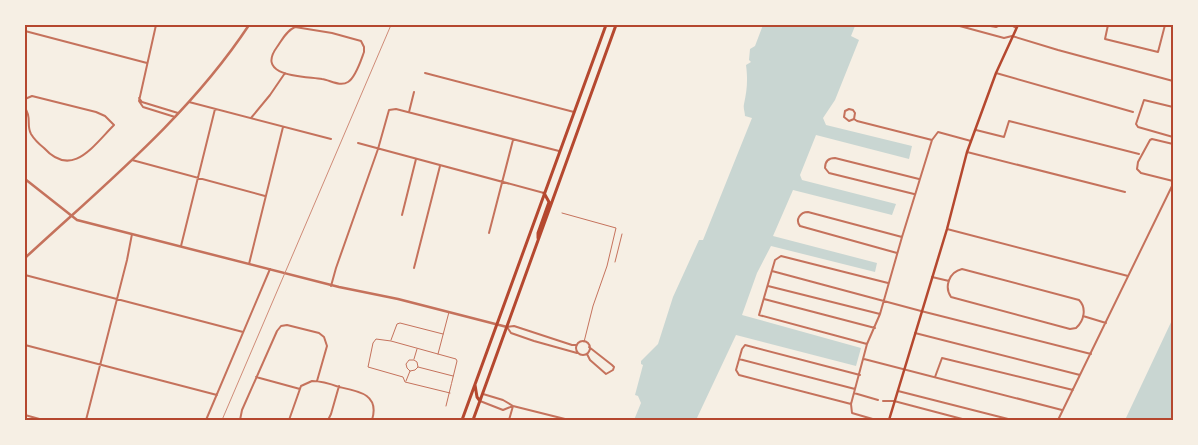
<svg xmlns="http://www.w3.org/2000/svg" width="1198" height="445" font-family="Commissioner,sans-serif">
<rect width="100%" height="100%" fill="#f6efe4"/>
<path fill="#c9d6d2" d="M763,25H868L866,27L855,26L851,36L859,40L835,100L823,118L826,125L912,146L909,159L816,135L800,175L802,180L896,204L892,215L793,190L773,236L877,263L875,272L771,246L757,273L742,315L861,348L856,366L736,335L696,420H634L641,403L638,396L635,395L643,365L641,364V361L658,344L673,297L699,240H703L752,118L745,116C745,112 743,108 744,104C747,90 748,80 746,65L751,62L749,60L750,49L755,46Z
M1173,318V420H1125Z"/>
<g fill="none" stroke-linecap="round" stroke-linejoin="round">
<path stroke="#c5725c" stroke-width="1" d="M562,213L616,228L607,266L593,306L584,342
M615,262L622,234
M391,340L397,324L400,323L443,334
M438,354L449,312
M414,359L417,349
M418,367L453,376
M406,381L410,371L415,370L418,367L417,362L414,360H409L406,364L407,368L410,371
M446,406C450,391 453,376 457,361L456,359L391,341L376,339L373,343L368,367L403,377L405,382L450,393"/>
<path stroke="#c5725c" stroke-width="2" d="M156,25L139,101L143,107L175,117
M956,25L1004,38L1012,36L1058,50L1173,81
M985,25L996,27L1000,25
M1011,25L1016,28
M1108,25L1105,39L1158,52L1165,25
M295,27L332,33L361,41L364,47V52C361,60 356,77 348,82C340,87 330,80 322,79C304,76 255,77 277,47C282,40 286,31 295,27Z
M25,31L147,63
M425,73L574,112
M996,73L1133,112
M139,98L142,102L178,113
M25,99L32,96L96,112L105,116L114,125C93,146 72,179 44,148C39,144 34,139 31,134C26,125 32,117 25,108
M189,102L331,139
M1173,107L1144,100L1136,124L1138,127L1173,137
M409,112L414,92
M251,118L270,95L285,73
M854,119L855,113L853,110L849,109L845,111L844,117L849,121L854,119L857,121L932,140
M976,130L1004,137L1009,121L1139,154
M358,143L544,193
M1173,144L1152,139L1150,140L1138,162L1137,169L1141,173L1173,181
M967,152L1125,192
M132,160L265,196
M914,194L829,173L825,168C825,161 828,158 835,158L919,179
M402,215L416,159
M947,229L1128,276
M489,233L513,140
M181,246L215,109
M897,253L800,226C795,220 800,212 808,212L902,237
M249,264L283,127
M414,268L440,166
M962,269L1079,300C1087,308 1084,321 1076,328L1070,329L951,297C944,287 949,272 962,269Z
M772,271L921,311L1091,354
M25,275L243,332
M932,277L949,281
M331,286L336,268L378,149L389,110L396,109L559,151
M768,286L880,314
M764,299L875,328
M1083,316L1106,323
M915,333L1080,375
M576 348a7 7 0 1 1 14 0a7 7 0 1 1-14 0Z
M867,344L759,315L775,260L781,256L888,283
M25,345L217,395
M577,345H572L514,326L507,327L511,333L534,341L577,353
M587,354L590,360L606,374L613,370L614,367L612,365L589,347
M739,359L855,389
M864,359L1062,410
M256,377L300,389
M935,377L942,358L1073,390
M898,391L1012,420
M854,393L878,400
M483,394L503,400L513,406L569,420
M480,401L503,410L513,406
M883,401H894L966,420
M851,404L739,375L736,370L742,349L745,345L860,375
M25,415L43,420
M86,420L127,260L132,234
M206,420L270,269
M240,420L242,410L277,331L281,326L287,325L319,333L324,337L327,346L317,381
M289,420L301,386L312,381C321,381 331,384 339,387C358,391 380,394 372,420
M328,420L331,414L339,386
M509,420L513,406
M876,420L852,413L851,404L867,344L880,314L902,237L932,140L938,132L971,141
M1058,420L1173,184"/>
<path stroke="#c5725c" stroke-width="2.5" d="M25,179L77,220L339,287L398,299L507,327
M25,258C104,185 189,116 249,25"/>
<path stroke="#b5482f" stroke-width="2.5" d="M889,420L947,229L967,152L996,73L1018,25"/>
<path stroke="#b5482f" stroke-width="3" d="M538,238V233L549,202L544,193
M475,385L477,397L480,401
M462,420L606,25
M473,420L616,25"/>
<path stroke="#cf8b77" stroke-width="1" d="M222,420L391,25"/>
</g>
<rect width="1198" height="445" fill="none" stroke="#f6efe4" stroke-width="52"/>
<rect x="26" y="26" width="1146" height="393" fill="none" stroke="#b5482f" stroke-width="2"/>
</svg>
